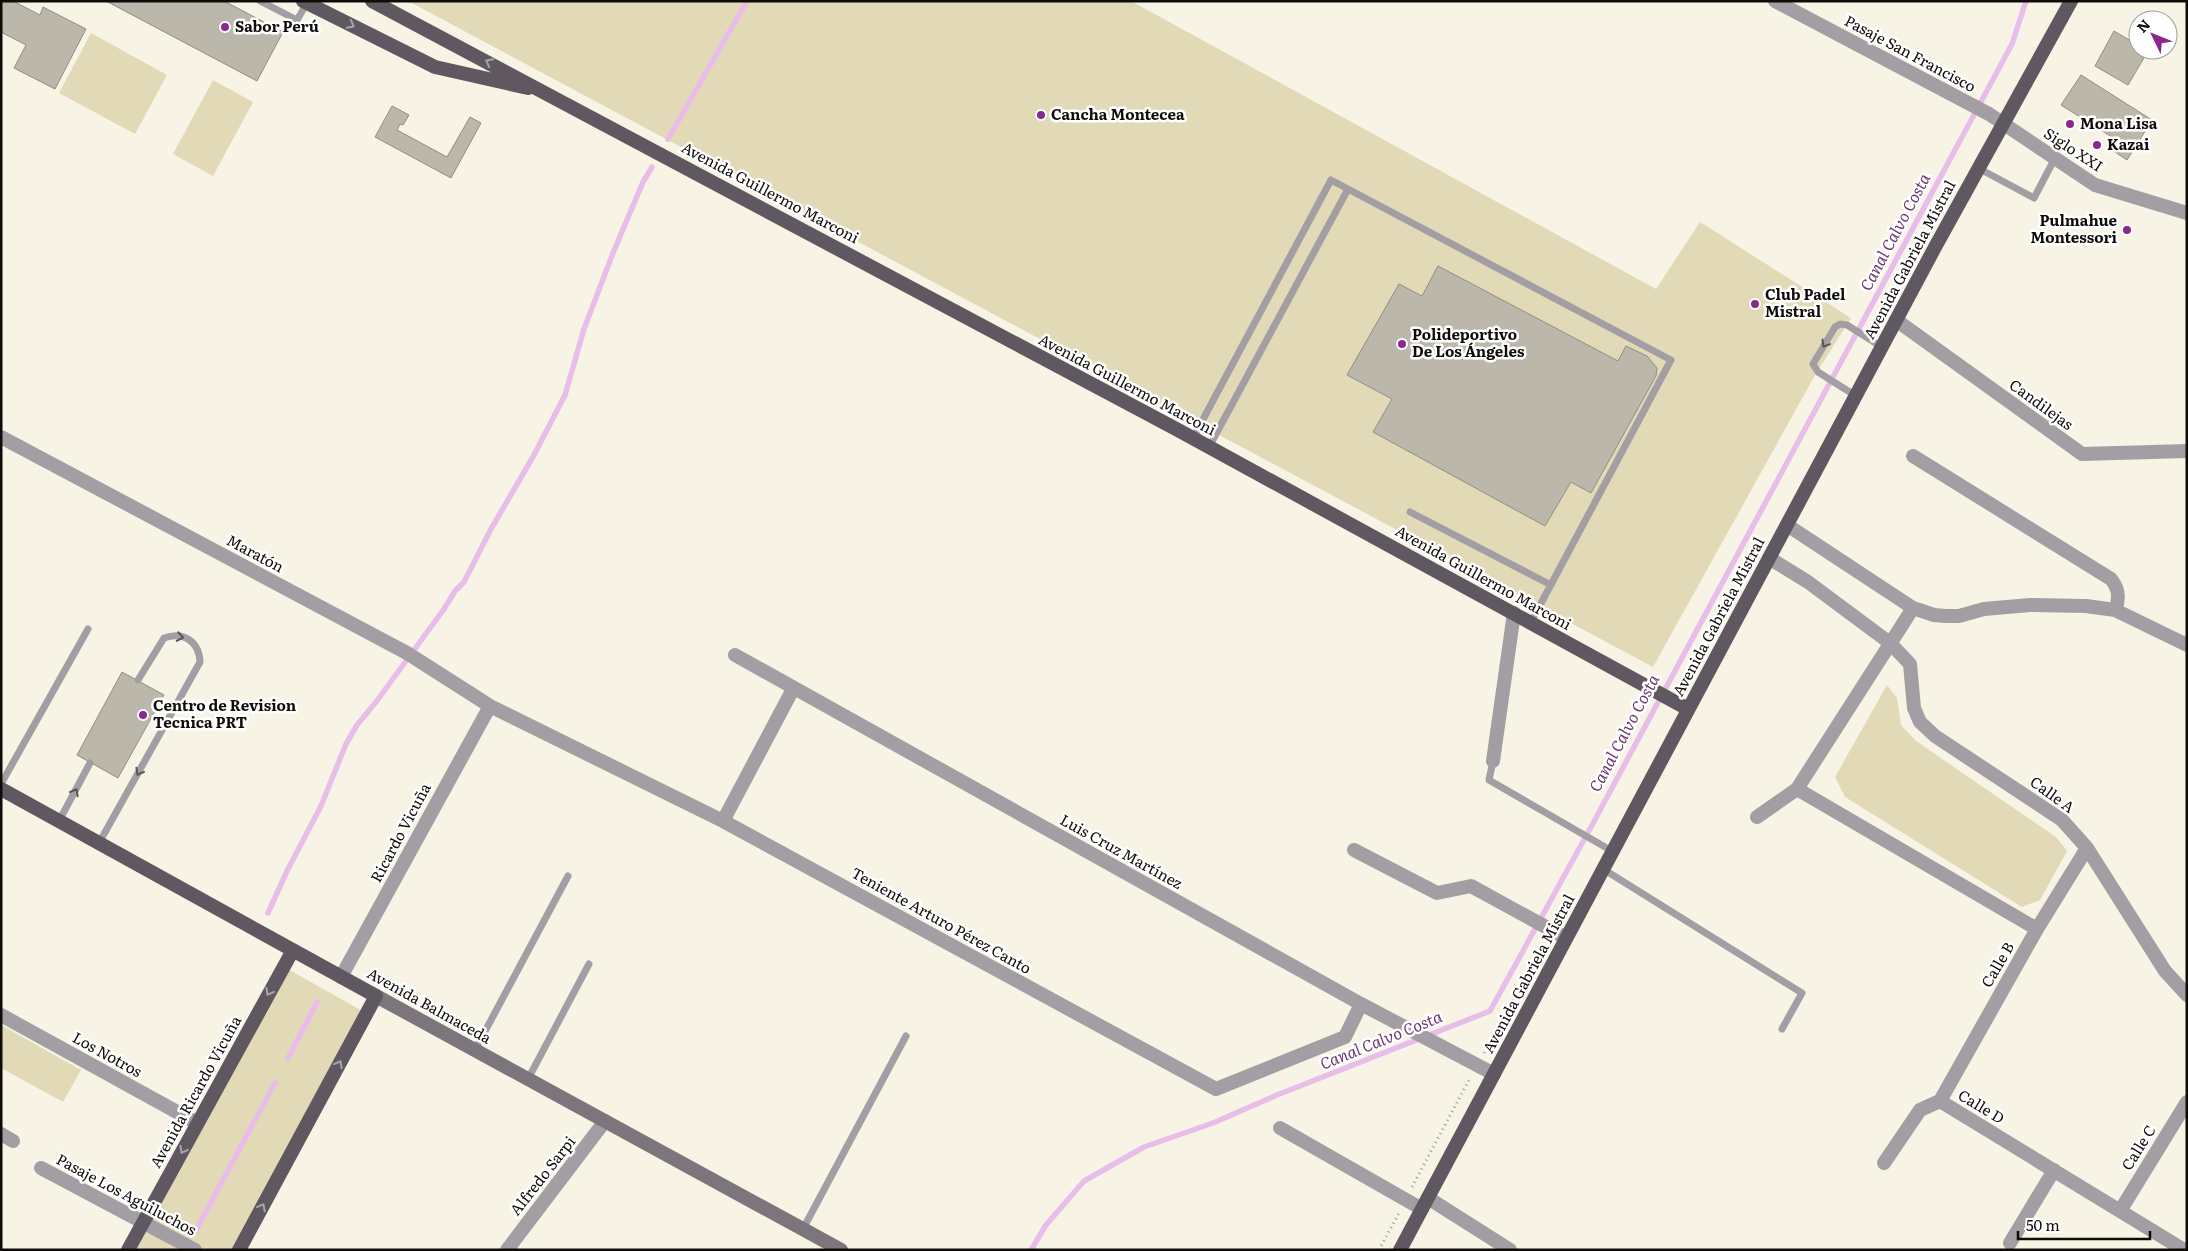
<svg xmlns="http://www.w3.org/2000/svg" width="2188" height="1251" font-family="Literata,serif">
<rect width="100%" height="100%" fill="#f7f4e6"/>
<path fill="#e2dab6" d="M408,1H1131L1656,289L1700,222L1851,318L1814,377L1653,667Z
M91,33L167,75L135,134L59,93Z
M213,80L253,102L213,176L173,154Z
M1887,685L1897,698L1901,725L1916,741L2056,837L2067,851L2040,900L2022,907L1845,797L1835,777Z
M286,968L364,1012L235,1250H136Z
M1,1025L81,1070L63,1102L1,1068Z"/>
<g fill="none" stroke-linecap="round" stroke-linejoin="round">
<path stroke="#e9bdea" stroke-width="5.5" d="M668,139L747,1
M268,913L287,871L321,806L346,744L357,725L376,702L444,609L455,591L464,582L491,529L534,455L565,395L584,329L613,253L643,182L652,167
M288,1058L317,1002
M195,1232L275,1083
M1031,1250L1046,1225L1084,1181L1144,1147L1213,1123L1277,1095L1490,1011L1591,827L2012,44L2026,1"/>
</g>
<path fill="#bbb7aa" stroke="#918e81" d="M1,1H13L40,15L43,7L86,29L55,89L14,68L26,45L1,32Z
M106,1H224L283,32L257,81Z
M2114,31L2138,45V50L2148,51L2128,85L2095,66Z
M2081,75L2152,120L2127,160L2106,146L2112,137L2061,105Z
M392,106L409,115L403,125L400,124L397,130L447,157L470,117L481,123L451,178L375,137Z
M1438,266L1618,361L1626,346L1647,356L1657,368L1656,376L1591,493L1571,482L1545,526L1373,432L1392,399L1347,375L1399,284L1422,296Z
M122,672L164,695L118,778L77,755Z"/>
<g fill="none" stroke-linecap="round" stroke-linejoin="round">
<path stroke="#9e9c91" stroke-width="3" stroke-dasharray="1 4" stroke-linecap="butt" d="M1484,1053L1532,966
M1412,1187L1470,1078
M1379,1250L1399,1213"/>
<path stroke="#a39ea3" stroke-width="7" d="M260,1L297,20L307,3
M1978,168L2034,198L2055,158
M1856,396L1818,372L1813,364L1835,327L1840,324L1847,325L1882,347
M1193,438L1331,180L1671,360L1531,622
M1209,447L1348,189
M1410,512L1551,585
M1493,761L1489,780L1612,851
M1,784L88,629
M59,821L90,763
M99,843L200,662C199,641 183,631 164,638L138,680
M1603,869L1802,993L1782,1029
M475,1050L568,876
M528,1079L589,964
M803,1229L906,1036"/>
<path stroke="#a39ea3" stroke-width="14" d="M1775,1L1989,114L2095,185L2187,213
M1896,320L2082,454L2187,451
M1,437L407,653L490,706L723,821L1216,1089L1345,1037L1361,1004
M1913,456L2111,579C2119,589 2120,598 2115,610
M1787,525L1913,608L1934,615L1946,616H1959L1984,609L2030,605L2086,606L2115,610L2187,645
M1769,558L1808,582L1890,643L1910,664L1914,708L1920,722L1935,736L2062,820L2087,848L2165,971L2187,995
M735,655L1361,1004L1494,1074
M1493,761L1514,613
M1797,789L2037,929
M1757,817L1797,789L1913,608
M723,821L793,689
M1354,850L1437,893L1471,886L1566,938
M341,977L490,706
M1,1015L197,1123
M1940,1101L2037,929L2087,848
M1940,1101L2184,1250
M1280,1128L1422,1209
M1,1134L13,1141
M1884,1163L1920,1110L1940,1101
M41,1168L195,1250
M1428,1198L1510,1250
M2120,1211L2187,1102
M2010,1243L2054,1170
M507,1250L605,1121"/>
<path stroke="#7c757c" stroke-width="14" d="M376,996L841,1250"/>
<path stroke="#605860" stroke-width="14" d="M303,1L435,67L528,88
M372,1L1178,430L1688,709
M1,789L376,996L239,1250
M128,1250L293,950
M1400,1250L1934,249L2071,1"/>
</g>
<defs><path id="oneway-chevron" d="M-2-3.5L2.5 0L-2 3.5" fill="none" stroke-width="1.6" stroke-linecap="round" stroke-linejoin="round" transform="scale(1.25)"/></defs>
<g stroke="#a8a3a8">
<use href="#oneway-chevron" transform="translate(351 25) rotate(27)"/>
<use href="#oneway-chevron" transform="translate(489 62) rotate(-152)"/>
<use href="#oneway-chevron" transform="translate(269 992) rotate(119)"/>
<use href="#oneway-chevron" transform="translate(339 1064) rotate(-62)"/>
<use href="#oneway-chevron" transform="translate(183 1150) rotate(119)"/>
<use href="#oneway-chevron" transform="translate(262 1207) rotate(-62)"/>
</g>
<g stroke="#585556">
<use href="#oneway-chevron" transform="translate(1825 344) rotate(121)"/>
<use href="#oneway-chevron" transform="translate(180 637) rotate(10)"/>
<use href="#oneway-chevron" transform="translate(139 772) rotate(119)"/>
<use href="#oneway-chevron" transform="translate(75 792) rotate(-62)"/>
</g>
<g fill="#8b2890" stroke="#fff" stroke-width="2">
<circle cx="225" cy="27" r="5"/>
<circle cx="1041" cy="115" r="5"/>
<circle cx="2070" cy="124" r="5"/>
<circle cx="2097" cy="145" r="5"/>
<circle cx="2127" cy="230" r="5"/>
<circle cx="1755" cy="304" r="5"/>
<circle cx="1402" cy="344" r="5"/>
<circle cx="143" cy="715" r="5"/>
</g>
<g text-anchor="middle" stroke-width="5" stroke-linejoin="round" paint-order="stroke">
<g font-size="15" font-weight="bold" fill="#0e0c08" stroke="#fff" text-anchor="start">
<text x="235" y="32">Sabor Perú</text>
<text x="1051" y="120">Cancha Montecea</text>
<text x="2080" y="129">Mona Lisa</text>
<text x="2107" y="150">Kazai</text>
<text x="2117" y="226" text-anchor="end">Pulmahue<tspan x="2117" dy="17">Montessori</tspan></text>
<text x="1765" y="300">Club Padel<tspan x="1765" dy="17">Mistral</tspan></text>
<text x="1412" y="340">Polideportivo<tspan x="1412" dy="17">De Los Ángeles</tspan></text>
<text x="153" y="711">Centro de Revision<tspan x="153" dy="17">Tecnica PRT</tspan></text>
</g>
<g font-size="15" fill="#0e0c08" stroke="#fff">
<text transform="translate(1910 54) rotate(28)" y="5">Pasaje San Francisco</text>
<text transform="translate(2073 150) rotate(33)" y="5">Siglo XXI</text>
<text transform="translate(770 193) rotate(28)" y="5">Avenida Guillermo Marconi</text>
<text transform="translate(1910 260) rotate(-62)" y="5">Avenida Gabriela Mistral</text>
<text transform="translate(1127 385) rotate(28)" y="5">Avenida Guillermo Marconi</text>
<text transform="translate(2041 405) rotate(36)" y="5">Candilejas</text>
<text transform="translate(255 554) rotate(28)" y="5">Maratón</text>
<text transform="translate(1483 578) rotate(29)" y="5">Avenida Guillermo Marconi</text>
<text transform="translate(1719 617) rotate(-62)" y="5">Avenida Gabriela Mistral</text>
<text transform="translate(2052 795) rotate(36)" y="5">Calle A</text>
<text transform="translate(401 833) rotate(-62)" y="5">Ricardo Vicuña</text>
<text transform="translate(1121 852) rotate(29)" y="5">Luis Cruz Martínez</text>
<text transform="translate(941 921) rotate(29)" y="5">Teniente Arturo Pérez Canto</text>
<text transform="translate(1998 965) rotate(-60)" y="5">Calle B</text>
<text transform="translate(1529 974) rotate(-62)" y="5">Avenida Gabriela Mistral</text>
<text transform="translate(429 1006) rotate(29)" y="5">Avenida Balmaceda</text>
<text transform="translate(107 1055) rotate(29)" y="5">Los Notros</text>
<text transform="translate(196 1092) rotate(-61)" y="5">Avenida Ricardo Vicuña</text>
<text transform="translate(1981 1107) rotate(31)" y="5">Calle D</text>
<text transform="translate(2139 1148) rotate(-58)" y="5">Calle C</text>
<text transform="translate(543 1176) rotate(-52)" y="5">Alfredo Sarpi</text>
<text transform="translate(126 1195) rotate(28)" y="5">Pasaje Los Aguiluchos</text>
</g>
<g font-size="16" font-style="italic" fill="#6e3970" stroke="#fff">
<text transform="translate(1895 232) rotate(-62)" y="6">Canal Calvo Costa</text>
<text transform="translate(1624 733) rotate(-62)" y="6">Canal Calvo Costa</text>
<text transform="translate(1381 1040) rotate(-22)" y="6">Canal Calvo Costa</text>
</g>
</g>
<rect width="2188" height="1251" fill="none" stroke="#0e0c08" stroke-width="5"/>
<g transform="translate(2153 35) rotate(313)"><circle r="24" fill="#ffffff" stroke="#9f9e9c"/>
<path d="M0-4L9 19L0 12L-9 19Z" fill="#8b2890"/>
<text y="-8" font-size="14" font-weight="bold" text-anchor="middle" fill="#0e0c08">N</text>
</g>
<path d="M2018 1231v8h132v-8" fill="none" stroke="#0e0c08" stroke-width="2.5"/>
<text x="2026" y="1231" font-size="15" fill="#0e0c08" stroke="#ffffff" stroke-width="4" paint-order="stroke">50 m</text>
</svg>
